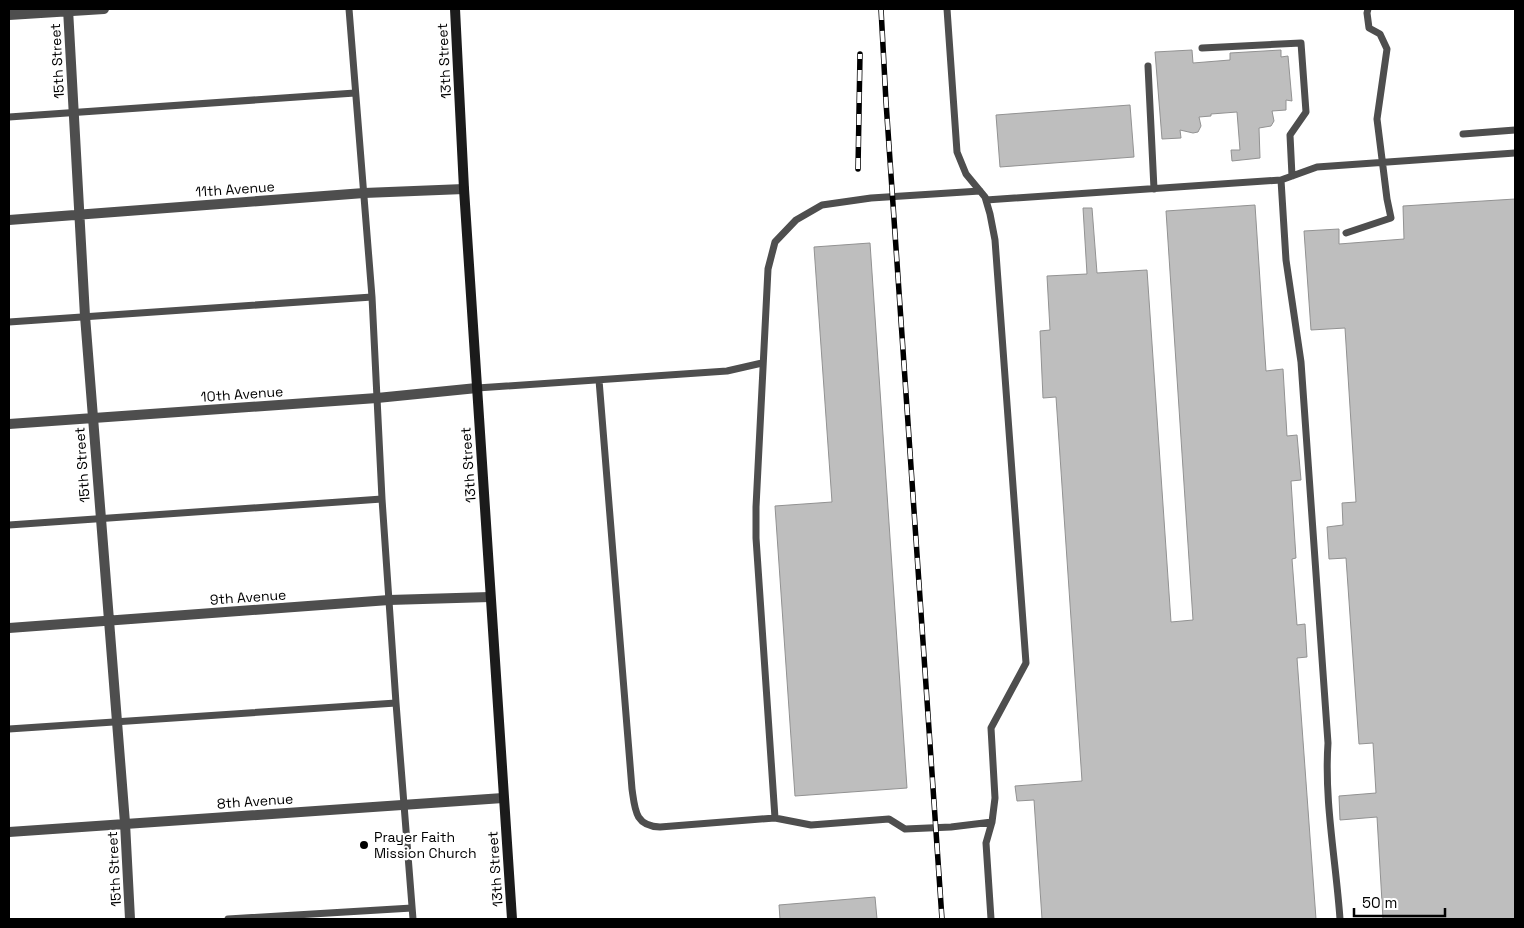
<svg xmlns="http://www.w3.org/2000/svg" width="1524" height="928" font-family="'Space Grotesk',sans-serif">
<rect width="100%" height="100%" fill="#fff"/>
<path fill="#bebebe" stroke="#929292" d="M1192,50L1193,63L1230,60V53L1281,50V57L1288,56L1292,101L1286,100V110L1272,111L1274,121L1271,126L1259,128L1260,158L1232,161L1231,150H1240L1237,112L1211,114V116L1199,117L1201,126L1198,132L1193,133L1180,130L1181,138L1162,139L1155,52Z
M1130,105L1134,157L1000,167L996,115Z
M1515,199V919H1383L1377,817L1340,820L1339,796L1376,793L1373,743L1359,744L1346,558L1329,559L1327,527L1343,525L1342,503L1356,502L1345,328L1311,330L1304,231L1339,229V244L1404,239L1403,206Z
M1255,205L1266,371L1283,369L1287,436L1297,435L1301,480L1291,481L1296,558L1292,559L1297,625L1305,624L1307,657L1297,658L1316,919H1042L1034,800L1017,801L1015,786L1082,781L1056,397L1043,398L1040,331L1050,330L1047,276L1087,274L1083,208H1092L1097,273L1147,270L1171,622L1193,620L1166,211Z
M870,243L907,788L795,796L775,506L832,502L814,247Z
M875,897L877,919H780L779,905Z"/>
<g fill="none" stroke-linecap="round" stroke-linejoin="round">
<path stroke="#4e4e4e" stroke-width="7" d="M349,9L372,297L382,499L396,703L413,919
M947,9L957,152L966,174L985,197L990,214L995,240L1026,663L991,728L995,798L992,822L986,843L991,919
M1202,48L1301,43L1306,112L1290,135L1292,176
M1148,66L1154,189
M9,117L355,93
M1463,134L1515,130
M1281,180L1286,260L1301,362L1328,743C1324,801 1336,861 1340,919
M980,191L871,198L822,205L796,220L775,242L768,269L756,507V538L775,818L811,825L889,819L905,829L951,827L992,822
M986,200L1281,180L1317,167L1515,153
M1346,233L1391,218L1387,199L1377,119L1387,49L1380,34L1369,28L1367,13L1368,9
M9,322L372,297
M599,380L632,789C635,810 635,826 660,827L775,818
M477,388L727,371L762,363
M9,525L382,499
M9,729L396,703
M228,919L412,908"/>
<path stroke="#4e4e4e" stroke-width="10" d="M68,9L85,316L125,823L130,919
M9,15L104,9
M9,220L364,193L464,189
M9,424L377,398L477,388
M9,628L389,600L490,597
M9,832L503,798"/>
<path stroke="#1b1b1b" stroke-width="10" d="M455,9L464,189L512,919"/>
<g stroke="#000" stroke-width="5.5">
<path id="rail" d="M881,9L886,102L942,919
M858,169L860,54"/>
</g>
<use href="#rail" stroke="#fff" stroke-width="4" stroke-dasharray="11" stroke-linecap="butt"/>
</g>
<circle fill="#000" stroke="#fff" stroke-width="2" cx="364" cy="845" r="5"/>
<g text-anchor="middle" stroke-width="4.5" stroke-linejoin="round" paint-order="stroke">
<g font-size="14" fill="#000" stroke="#fff">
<text transform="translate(57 61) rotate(-93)" y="5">15th Street</text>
<text transform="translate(444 61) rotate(-93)" y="5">13th Street</text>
<text transform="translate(235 189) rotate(-4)" y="5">11th Avenue</text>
<text transform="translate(242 394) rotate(-4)" y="5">10th Avenue</text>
<text transform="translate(82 465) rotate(-94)" y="5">15th Street</text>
<text transform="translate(468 465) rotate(-94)" y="5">13th Street</text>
<text transform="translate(248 597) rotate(-4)" y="5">9th Avenue</text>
<text transform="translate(255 801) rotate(-4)" y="5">8th Avenue</text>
<text transform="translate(114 869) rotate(-93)" y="5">15th Street</text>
<text transform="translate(495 869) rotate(-94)" y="5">13th Street</text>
</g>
<g font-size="14" fill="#000" stroke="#fff" text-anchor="start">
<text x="374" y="842">Prayer Faith<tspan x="374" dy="16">Mission Church</tspan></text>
</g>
</g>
<rect width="1524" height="928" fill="none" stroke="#000000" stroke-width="20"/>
<path d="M1354 908v8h91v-8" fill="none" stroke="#000000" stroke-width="2.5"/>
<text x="1362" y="908" font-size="15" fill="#000000" stroke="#ffffff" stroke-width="4" paint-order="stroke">50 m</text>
</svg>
